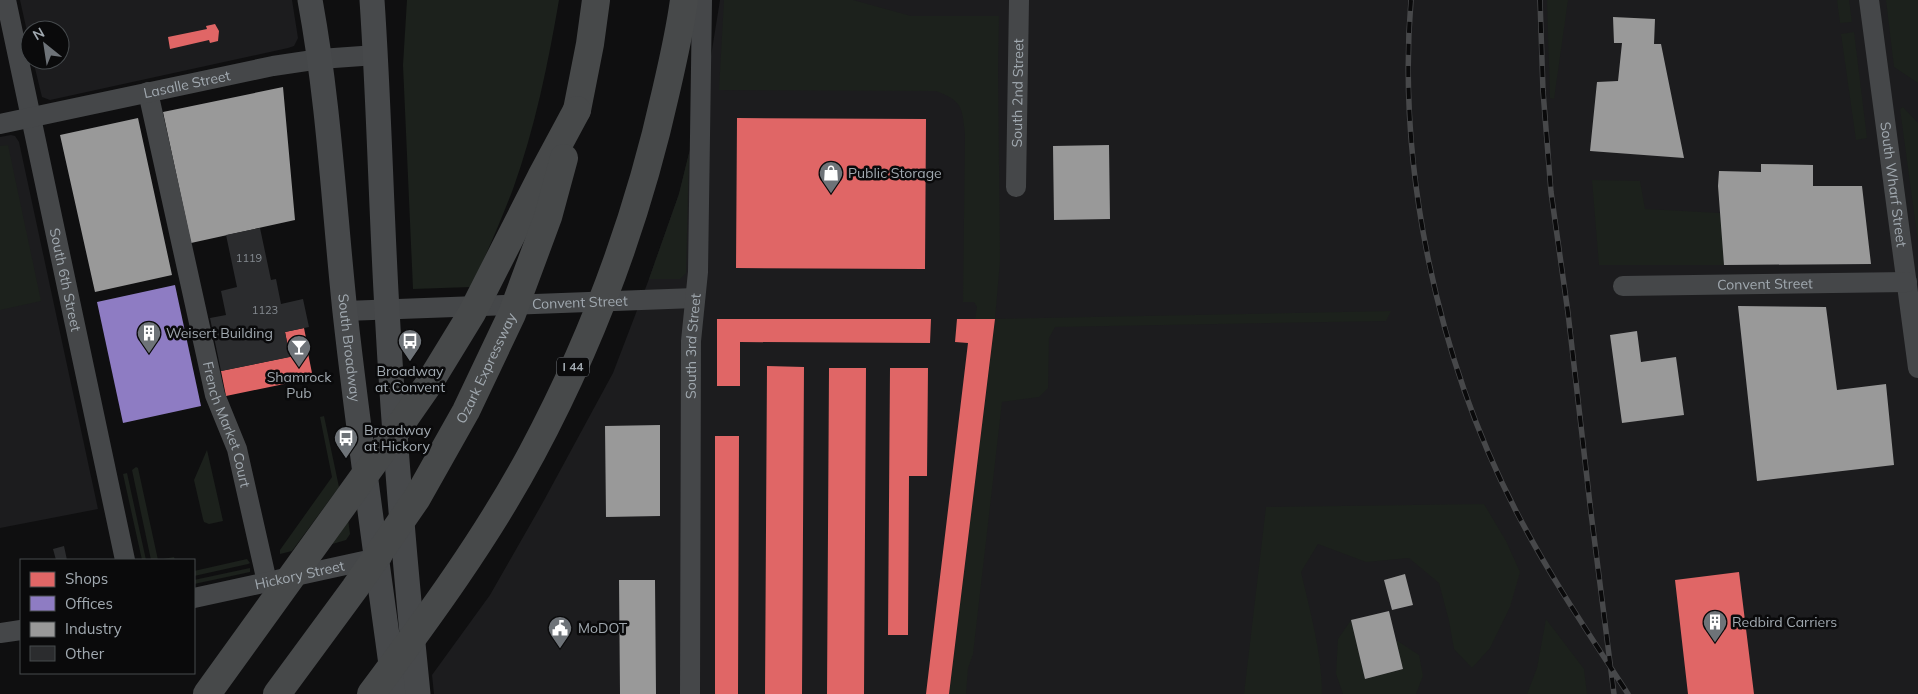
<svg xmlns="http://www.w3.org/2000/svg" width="1918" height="694" font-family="Mulish,sans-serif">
<rect width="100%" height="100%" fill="#0f0f10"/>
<path fill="#1c1c1e" d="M20,0H292L298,38L294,46L288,48L50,100L42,97L41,93L33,60H60V30H30V45Z
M720,0H1918V694H434L432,675L490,595L542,504L613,373L649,279L679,194L707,81Z
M11,135L15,136L19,142L98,509L0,528V137Z"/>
<path fill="#1c211c" d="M407,0H559C548,64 535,128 513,189C500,223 486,255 471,287L413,289L403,65Z
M724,0H853L911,16H999L998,69L1000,261L995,319L1391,311L1386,321L1055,327L1049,338L1048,388L1039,397L1002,402L973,654L968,668L966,694H949L995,320L975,319L977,307L974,302H963L965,134C962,108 963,101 936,91L719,90Z
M1547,0H1568L1554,99L1550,98Z
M1837,0H1849L1852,22L1840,23Z
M1886,0H1918V83L1894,67Z
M1854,32L1867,138L1856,140L1841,34Z
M1903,107L1918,123V242L1900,109Z
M8,145L41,301L0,310V146Z
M689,153L686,273L680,279H649L679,194Z
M1592,180L1640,181L1645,209L1720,213L1724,265H1599Z
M324,416L339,487L292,551L280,554V550L332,477L320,417Z
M207,450L223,521L209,524L204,522L203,519L194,480Z
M136,467L138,468L158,560L174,557L175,560H151L132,470Z
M127,473L146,560H142L123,474Z
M1484,504L1506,541L1520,572L1510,607L1490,648L1472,668L1454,649L1449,621L1439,583L1409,558L1366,562L1318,544L1301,572C1310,611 1322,653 1322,694H1244L1266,507Z
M348,519L350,534L346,540L329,545Z
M247,559L250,563L248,564L194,576V571Z
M250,568V572L194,584V580Z
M1546,619L1584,669L1587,694H1527L1537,668Z
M1351,620L1365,679L1403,669L1396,640L1419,655L1423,676L1416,694H1343L1336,674L1338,639Z"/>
<path fill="#e06666" d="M215,24L219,31L218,41L210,43L209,40L170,49L168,37L207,29L206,26Z
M737,118L926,119L925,269L736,268Z
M717,319H931L930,343L740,342V386H717Z
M957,319H995L949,694H926L968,343L955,342Z
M304,328L308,348L289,352L285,332Z
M308,353L313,378L226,396L221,371Z
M767,366L804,367L802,694H765Z
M829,368H866L864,694H827Z
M890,368H928L927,476H909L908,635H888Z
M715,436H739L738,694H715Z
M1739,572L1754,694H1688L1675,580Z"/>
<path fill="#8e7cc3" d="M175,285L201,406L123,423L97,302Z"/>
<path fill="#999" d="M1613,17L1655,19L1654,44H1661L1684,158L1590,151L1597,82L1618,81L1622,43H1614Z
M283,87L295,220L191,243L163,112Z
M138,118L172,275L95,292L60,135Z
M1109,145L1110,219L1054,220L1053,146Z
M1761,164L1813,165V186H1862L1871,264L1724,265L1718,186L1719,171L1761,172Z
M1738,306L1826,307L1837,390L1886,384L1894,465L1757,481Z
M1637,331L1641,362L1676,357L1684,415L1622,423L1610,335Z
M660,425V516L606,517L605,426Z
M1405,574L1413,605L1392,610L1384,580Z
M619,580H655L656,694H620Z
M1389,611L1403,669L1365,679L1351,620Z"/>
<path fill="#2b2c2e" d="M260,228L271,280L276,279L281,304L303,299L309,327L285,332L290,357L221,371L210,318L226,315L221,291L237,287L226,235Z
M64,546L67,560H56L53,549Z"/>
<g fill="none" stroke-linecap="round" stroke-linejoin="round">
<g stroke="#454749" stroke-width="20">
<path id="s1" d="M6,0L125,560"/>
<path id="s2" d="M1869,0L1918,368"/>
<path id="s3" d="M148,92L215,395L237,449L267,582"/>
<path id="s4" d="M0,124L273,66L320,59L376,55"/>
<path id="s5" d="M1016,187L1019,0"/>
<path id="s6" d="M1623,286L1907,282"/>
<path id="s7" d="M345,311L695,298"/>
<path id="s8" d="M194,598L382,557"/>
<path d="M0,633L21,630"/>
<path id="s9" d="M690,694L691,341L698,272L702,0"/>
</g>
<g stroke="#47494b" stroke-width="25">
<path id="s10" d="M310,0C329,103 334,208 345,312C359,439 378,567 395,694"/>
<path d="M372,0C379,103 381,206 387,310C394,438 405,566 418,694"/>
</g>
<path stroke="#47494a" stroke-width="28" d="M577,110L590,44L596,0"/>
<g stroke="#47484a" stroke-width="5.5">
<path id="rail" d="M1411,0C1397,170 1438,360 1516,511C1549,575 1589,634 1628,694
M1540,0L1543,91L1551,192L1568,313L1591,513L1614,694"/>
</g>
<use href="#rail" stroke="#0a0a0b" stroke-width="4" stroke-dasharray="11" stroke-linecap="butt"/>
<g stroke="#47494a" stroke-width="28">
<path d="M207,694L380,454L428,385L472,313L541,177L577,110"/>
<path id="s11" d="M277,694L355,588L417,498L466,411L512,314L548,217L564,158"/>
<path d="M371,694C428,618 487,537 532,453C593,339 638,217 666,91C673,61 680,30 684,0"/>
</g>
</g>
<defs>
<g id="shop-pin" transform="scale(1.25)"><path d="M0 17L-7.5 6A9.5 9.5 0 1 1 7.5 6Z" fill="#6e7378" stroke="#0a0a0b"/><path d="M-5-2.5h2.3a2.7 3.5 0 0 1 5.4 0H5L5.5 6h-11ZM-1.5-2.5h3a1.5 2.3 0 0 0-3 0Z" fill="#fff"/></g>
<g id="building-pin" transform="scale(1.25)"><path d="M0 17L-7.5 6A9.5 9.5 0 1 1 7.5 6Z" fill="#6e7378" stroke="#0a0a0b"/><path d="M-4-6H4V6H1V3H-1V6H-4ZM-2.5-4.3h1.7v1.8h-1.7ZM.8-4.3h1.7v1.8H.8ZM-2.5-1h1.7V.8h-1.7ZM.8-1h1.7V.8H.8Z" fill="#fff"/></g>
<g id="bus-pin" transform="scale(1.25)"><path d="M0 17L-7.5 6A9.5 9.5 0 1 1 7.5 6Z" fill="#6e7378" stroke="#0a0a0b"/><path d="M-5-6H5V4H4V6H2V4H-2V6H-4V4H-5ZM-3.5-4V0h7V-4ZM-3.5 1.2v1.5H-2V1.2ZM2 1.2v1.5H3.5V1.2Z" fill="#fff"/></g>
<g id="bar-pin" transform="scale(1.25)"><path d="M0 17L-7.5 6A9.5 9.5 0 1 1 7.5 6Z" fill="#6e7378" stroke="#0a0a0b"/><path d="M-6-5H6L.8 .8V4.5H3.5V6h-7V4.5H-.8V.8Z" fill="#fff"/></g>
<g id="civic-pin" transform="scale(1.25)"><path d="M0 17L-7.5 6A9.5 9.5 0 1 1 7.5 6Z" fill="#6e7378" stroke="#0a0a0b"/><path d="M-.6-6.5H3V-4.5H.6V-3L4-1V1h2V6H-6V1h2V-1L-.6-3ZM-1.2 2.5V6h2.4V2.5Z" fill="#fff"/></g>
</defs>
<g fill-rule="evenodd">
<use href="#shop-pin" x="831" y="173"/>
<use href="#building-pin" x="149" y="333"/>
<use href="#bus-pin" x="410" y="341"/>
<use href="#bar-pin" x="299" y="347"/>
<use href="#bus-pin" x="346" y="438"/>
<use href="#building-pin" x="1715" y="622"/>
<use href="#civic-pin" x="560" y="628"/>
</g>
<g text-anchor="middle" stroke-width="5" stroke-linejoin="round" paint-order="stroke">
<g font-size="11" fill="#848a90">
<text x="249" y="262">1119</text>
<text x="265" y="314">1123</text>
</g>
<rect fill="#0a0a0b" stroke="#74797e" stroke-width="1" x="557" y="357.5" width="32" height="19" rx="4"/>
<g font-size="12" font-weight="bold" fill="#a1a9b0">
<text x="573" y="371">I 44</text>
</g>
<g font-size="14" fill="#a1a9b0" stroke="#0a0a0b">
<text dy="5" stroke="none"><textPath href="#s4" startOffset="191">Lasalle Street</textPath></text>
<text dy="5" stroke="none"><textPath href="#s5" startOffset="94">South 2nd Street</textPath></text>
<text dy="5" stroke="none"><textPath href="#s2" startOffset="186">South Wharf Street</textPath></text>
<text dy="5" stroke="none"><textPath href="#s1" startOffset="286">South 6th Street</textPath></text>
<text dy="5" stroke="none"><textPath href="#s6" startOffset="142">Convent Street</textPath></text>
<text dy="5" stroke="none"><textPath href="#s7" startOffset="235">Convent Street</textPath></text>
<text dy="5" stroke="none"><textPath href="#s10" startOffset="350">South Broadway</textPath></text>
<text dy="5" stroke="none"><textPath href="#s9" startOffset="348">South 3rd Street</textPath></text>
<text dy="5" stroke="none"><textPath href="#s11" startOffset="388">Ozark Expressway</textPath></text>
<text dy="5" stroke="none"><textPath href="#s3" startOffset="342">French Market Court</textPath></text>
<text dy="5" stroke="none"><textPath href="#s8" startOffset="108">Hickory Street</textPath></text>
</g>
<g font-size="14" fill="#a1a9b0" stroke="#0a0a0b" text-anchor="start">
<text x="848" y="178">Public Storage</text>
<text x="166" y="338">Weisert Building</text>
<text x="410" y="376" text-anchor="middle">Broadway<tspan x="410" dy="16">at Convent</tspan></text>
<text x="299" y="382" text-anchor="middle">Shamrock<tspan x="299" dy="16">Pub</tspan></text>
<text x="364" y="435">Broadway<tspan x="364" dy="16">at Hickory</tspan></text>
<text x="1732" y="627">Redbird Carriers</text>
<text x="578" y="633">MoDOT</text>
</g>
</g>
<rect x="20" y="559" width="175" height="115" fill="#0a0a0b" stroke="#464a4d"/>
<rect x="30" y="572" width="25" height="15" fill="#e06666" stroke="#464a4d"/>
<text x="65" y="584" font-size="15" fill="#a1a9b0">Shops</text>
<rect x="30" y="596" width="25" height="15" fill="#8e7cc3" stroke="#464a4d"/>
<text x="65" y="609" font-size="15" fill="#a1a9b0">Offices</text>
<rect x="30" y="622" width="25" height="15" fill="#999999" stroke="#464a4d"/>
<text x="65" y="634" font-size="15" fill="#a1a9b0">Industry</text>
<rect x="30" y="646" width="25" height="15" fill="#2b2c2e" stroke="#464a4d"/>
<text x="65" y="659" font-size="15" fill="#a1a9b0">Other</text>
<g transform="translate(45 45) rotate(330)"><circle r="24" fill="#0a0a0b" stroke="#464a4d"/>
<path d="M0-4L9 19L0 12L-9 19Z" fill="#6e7378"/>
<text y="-8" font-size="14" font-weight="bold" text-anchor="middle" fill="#a1a9b0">N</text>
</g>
</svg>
